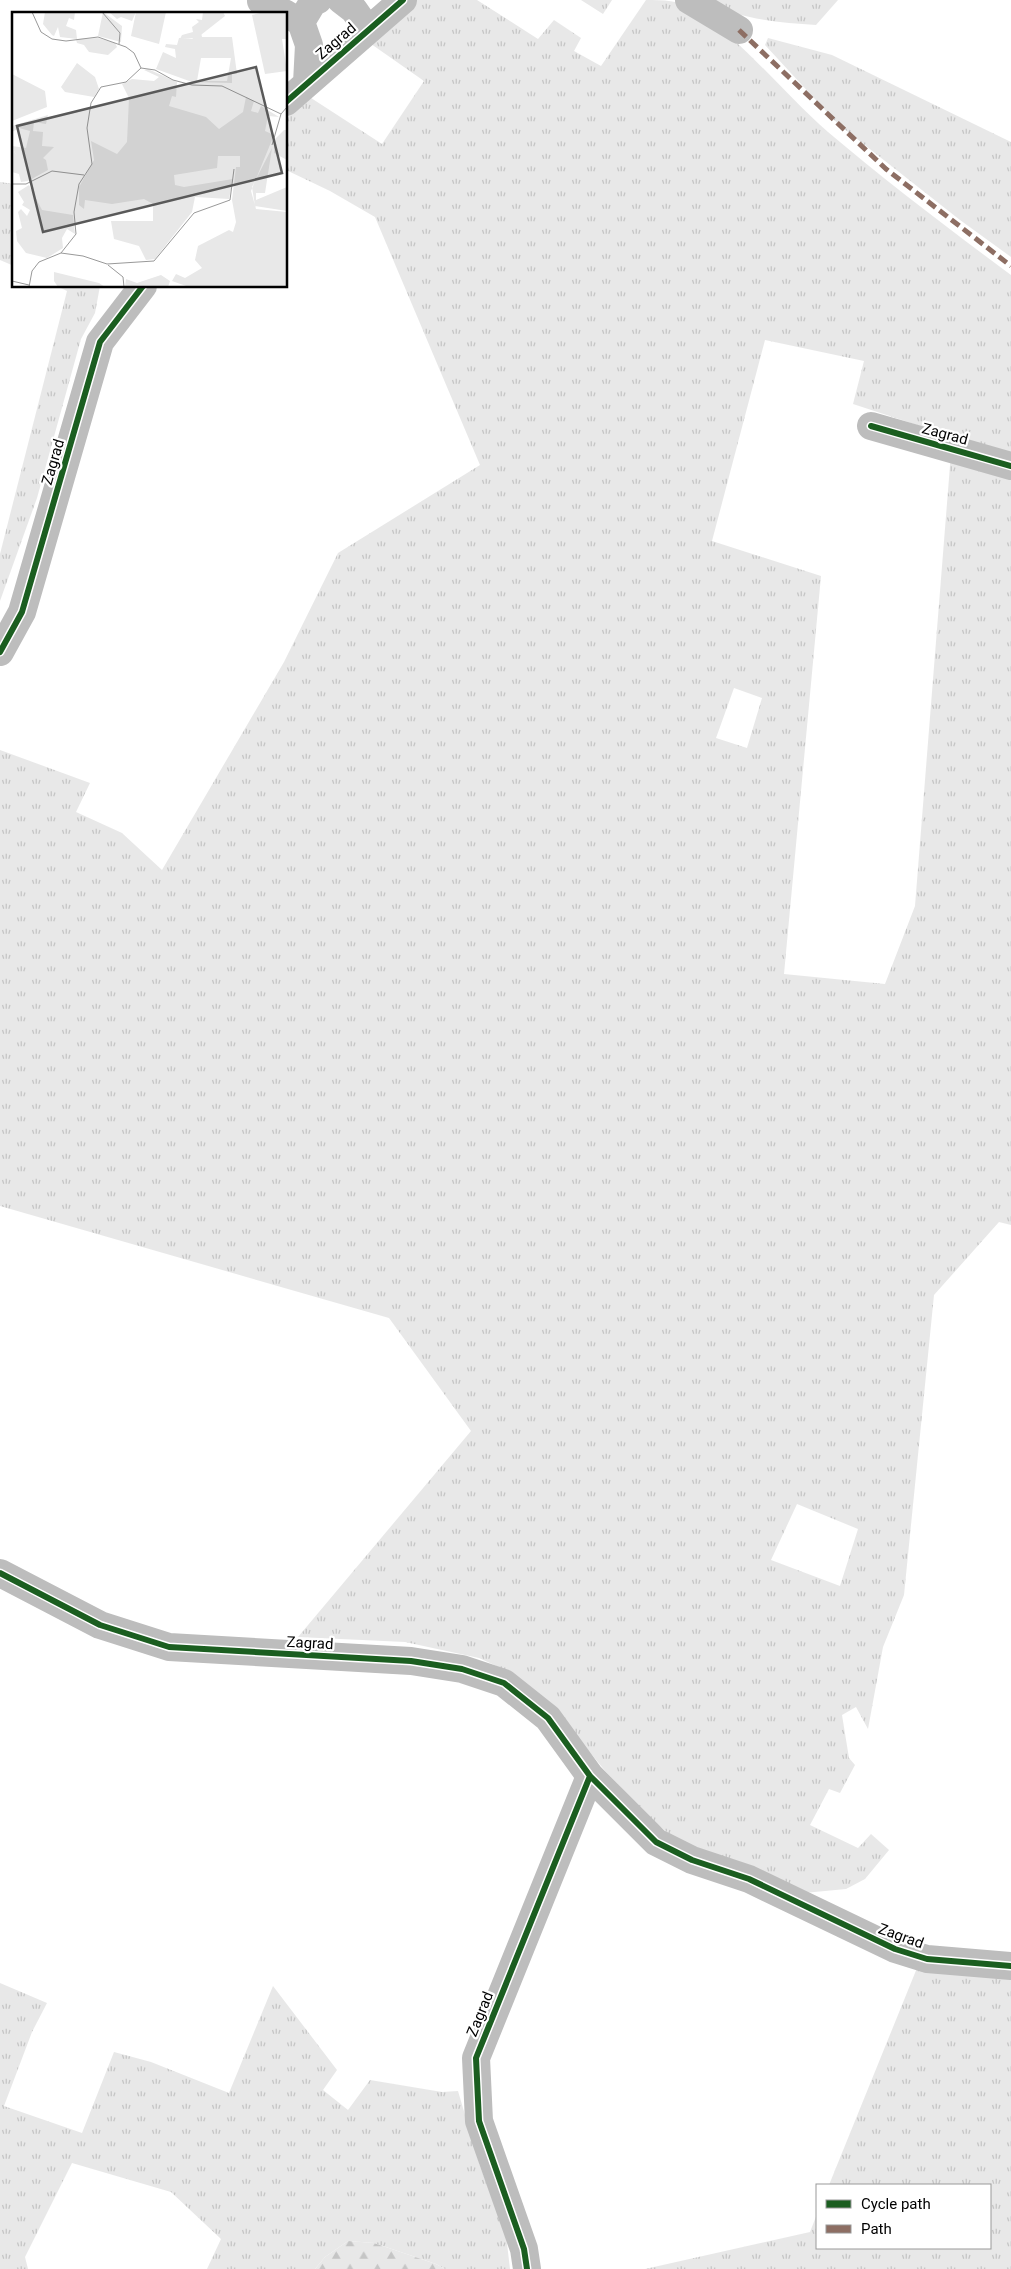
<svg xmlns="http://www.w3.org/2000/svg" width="1011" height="2269" font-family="Roboto,sans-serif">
<defs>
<pattern id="grass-tufts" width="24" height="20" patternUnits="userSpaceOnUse" patternTransform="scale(1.25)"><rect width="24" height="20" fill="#e8e8e8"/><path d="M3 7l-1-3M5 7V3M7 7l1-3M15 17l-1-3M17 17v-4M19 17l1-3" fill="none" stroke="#c5c5c5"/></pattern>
<pattern id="forest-firs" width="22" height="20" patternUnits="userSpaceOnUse" patternTransform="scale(1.25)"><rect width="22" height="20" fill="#e8e8e8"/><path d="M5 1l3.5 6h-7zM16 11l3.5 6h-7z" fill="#c5c5c5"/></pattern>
</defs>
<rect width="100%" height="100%" fill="#fff"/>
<path fill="url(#grass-tufts)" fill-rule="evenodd" d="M411,0H477L538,39L554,20L581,38L574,51L601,66L646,0C664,0 678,0 693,9C745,42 782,92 828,132C887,182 949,229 1011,275V459L966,441L853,404L864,361L765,340L712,541L821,576L784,974L885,984L915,906L951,453L1011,476V1225L999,1222L934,1295L904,1595L883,1647L868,1729L856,1707L842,1715L849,1758L855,1765L840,1793L829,1789L810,1825L858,1848L871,1834L889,1850L865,1879L846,1889L804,1893L687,1848L652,1820L606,1772L553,1707L514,1674L479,1658L405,1642L298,1637L471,1431L389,1318L0,1206V750L90,783L76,812L122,833L162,870L284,662L338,553L480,465L375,217L330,191L286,170V119L308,96L382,144L424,81L364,39ZM734,688L762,698L747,748L716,738ZM797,1504L858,1529L840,1586L771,1560Z
M581,0H612L603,14Z
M705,0H838L816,25C778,22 739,20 705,0Z
M768,38L832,55L1011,142V257L960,220L838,124L765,45Z
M0,182L14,184V266L0,260Z
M57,286H100L95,313L81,339L37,498L0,601V554L67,291Z
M917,1968L1011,1972V2269H645L810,2232L817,2214V2248H990V2185H829Z
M0,1983L47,2003L32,2032L4,2106L82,2133L114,2052L151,2062L229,2093L273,1986L337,2070L323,2090L348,2110L370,2080L442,2092L458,2091L480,2166L506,2235L510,2269H445L436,2264L374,2243L348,2241L325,2257L315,2269H207L221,2239L171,2192L72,2163L25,2257L28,2269H0Z"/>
<path fill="url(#forest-firs)" d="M348,2241L374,2243L436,2264L445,2269H315L325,2257Z"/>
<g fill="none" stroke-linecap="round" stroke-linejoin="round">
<path stroke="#bdbdbd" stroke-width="28" d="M341,0L354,10L368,30
M689,0L739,30
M261,1L286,14
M286,14L301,22L309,45L307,83
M301,22L313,2L318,0
M286,102L403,0
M871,426L1011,466
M0,652L22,612L100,342L143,286
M0,1573L100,1625L169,1647L411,1661L462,1669L504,1683L548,1718L590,1776L656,1842L692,1860L749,1879L895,1949L927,1959L1011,1966
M527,2269L524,2249L479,2121L476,2058L590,1776"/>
<path stroke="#8d6e63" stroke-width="5" stroke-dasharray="10 5" stroke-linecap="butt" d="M739,30L886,169L1011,266"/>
<g stroke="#fff" stroke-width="9">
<path id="cycleway" d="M286,102L403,0
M871,426L1011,466
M0,652L22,612L100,342L143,286
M0,1573L100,1625L169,1647L411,1661L462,1669L504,1683L548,1718L590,1776L656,1842L692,1860L749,1879L895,1949L927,1959L1011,1966
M527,2269L524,2249L479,2121L476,2058L590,1776"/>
</g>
<use href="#cycleway" stroke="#1b5e20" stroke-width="6"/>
</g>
<g text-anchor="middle" stroke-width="4.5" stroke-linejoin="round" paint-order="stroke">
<g font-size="15" fill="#000" stroke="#fff">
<text transform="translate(336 41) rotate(-41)" y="5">Zagrad</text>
<text transform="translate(945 434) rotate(15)" y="5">Zagrad</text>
<text transform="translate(53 462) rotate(-74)" y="5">Zagrad</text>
<text transform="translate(310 1643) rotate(3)" y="5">Zagrad</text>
<text transform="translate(901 1936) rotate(20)" y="5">Zagrad</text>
<text transform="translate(480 2014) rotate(-68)" y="5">Zagrad</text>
</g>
</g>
<g transform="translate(12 12)">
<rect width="275" height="275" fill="#fff"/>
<path d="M33,0H63L62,8L57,6L54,14L64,18L65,27L48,25L46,15L42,24L40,23L31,12ZM91,0L110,14L109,30L86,24ZM124,0H154L147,32L119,24ZM252,0H275V27H270L275,59L253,62L240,3ZM189,21L190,25H220L225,62H220V71L180,70L144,57L151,40L164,46L163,37L153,35L154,32L165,33L167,26L180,27ZM189,46H219L215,69H185ZM65,51L83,65L87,77L82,85L53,80L49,75ZM136,57L165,70L164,85L160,84L157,94L194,105L207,117L231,100L234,85L242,89L239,99L246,101L249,94L267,105L256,104L253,119L262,123L239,179L244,197L275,200V275H177L160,269L164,262L173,266L190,256L183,248L186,234L217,218L221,220L224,210L220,188L224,155H228V144H206L205,156L162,163L163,173L172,175L221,167L217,187L183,185L180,200L143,247L134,248L127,234L102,227L99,209H141V192L132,187L100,192L73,188L72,197L67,193V175L82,148L79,129L105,142L115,130L117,86L110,72L120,67L142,69L147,65L132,58ZM0,62L33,79L35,95L0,109ZM36,103L34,112L22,110L21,119L31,120L30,134L42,135L31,146L34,148L36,158L16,169L17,153L3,141L0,134L14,136L18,119L7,116L0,120V114ZM272,118H275V148L262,141V136L263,127ZM260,136L253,181H244V188L275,175V199L243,194L240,175ZM17,173L30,198L61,203L63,222L55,217L50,226L51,236L35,246L14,241L5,229L4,219L10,216L6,200L9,197L15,204L18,198L10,193L12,190L6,180ZM42,260L87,271L93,275H46L42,269ZM149,263L158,269L156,275H113L114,267L125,271Z" fill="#e8e8e8" fill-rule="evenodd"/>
<path d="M97,0H124L120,9L109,5L105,7ZM191,0H211L213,4L185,26L168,27L170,23L181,20L180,15L187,10L184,7L190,8ZM86,26L103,31L105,35L96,43L77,40L72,33L65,31L64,27ZM0,134L3,141L17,150L16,169L9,170L7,162L0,160Z" fill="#e8e8e8"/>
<path fill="none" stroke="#999" stroke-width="1" d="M20,0L29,20L40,27L54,29L86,25L114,35L122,41L129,56L143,58L161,68L180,73L210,74L269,102M90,0L108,21L107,32M260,133L269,102L275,95M0,172H14L40,159L72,163M49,241L71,244L95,252L142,249L182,201L218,188L222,157M96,253L111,265L112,275M0,269L17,273M17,275L20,259L27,250L49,241L64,222L62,200L67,172L80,152L75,116L79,91L89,75L114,70L129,56"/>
<path fill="#595959" fill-opacity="0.15" stroke="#595959" stroke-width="2.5" d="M244,55L270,161L31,220L5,114Z"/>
<rect width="275" height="275" fill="none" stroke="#000" stroke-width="2.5"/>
</g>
<rect x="816" y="2184" width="175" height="65" fill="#ffffff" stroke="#999999"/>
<rect x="826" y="2200" width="25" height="8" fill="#1b5e20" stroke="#999999"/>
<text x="861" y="2209" font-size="15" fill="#000000">Cycle path</text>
<rect x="826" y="2225" width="25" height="8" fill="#8d6e63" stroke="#999999"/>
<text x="861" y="2234" font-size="15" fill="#000000">Path</text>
</svg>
